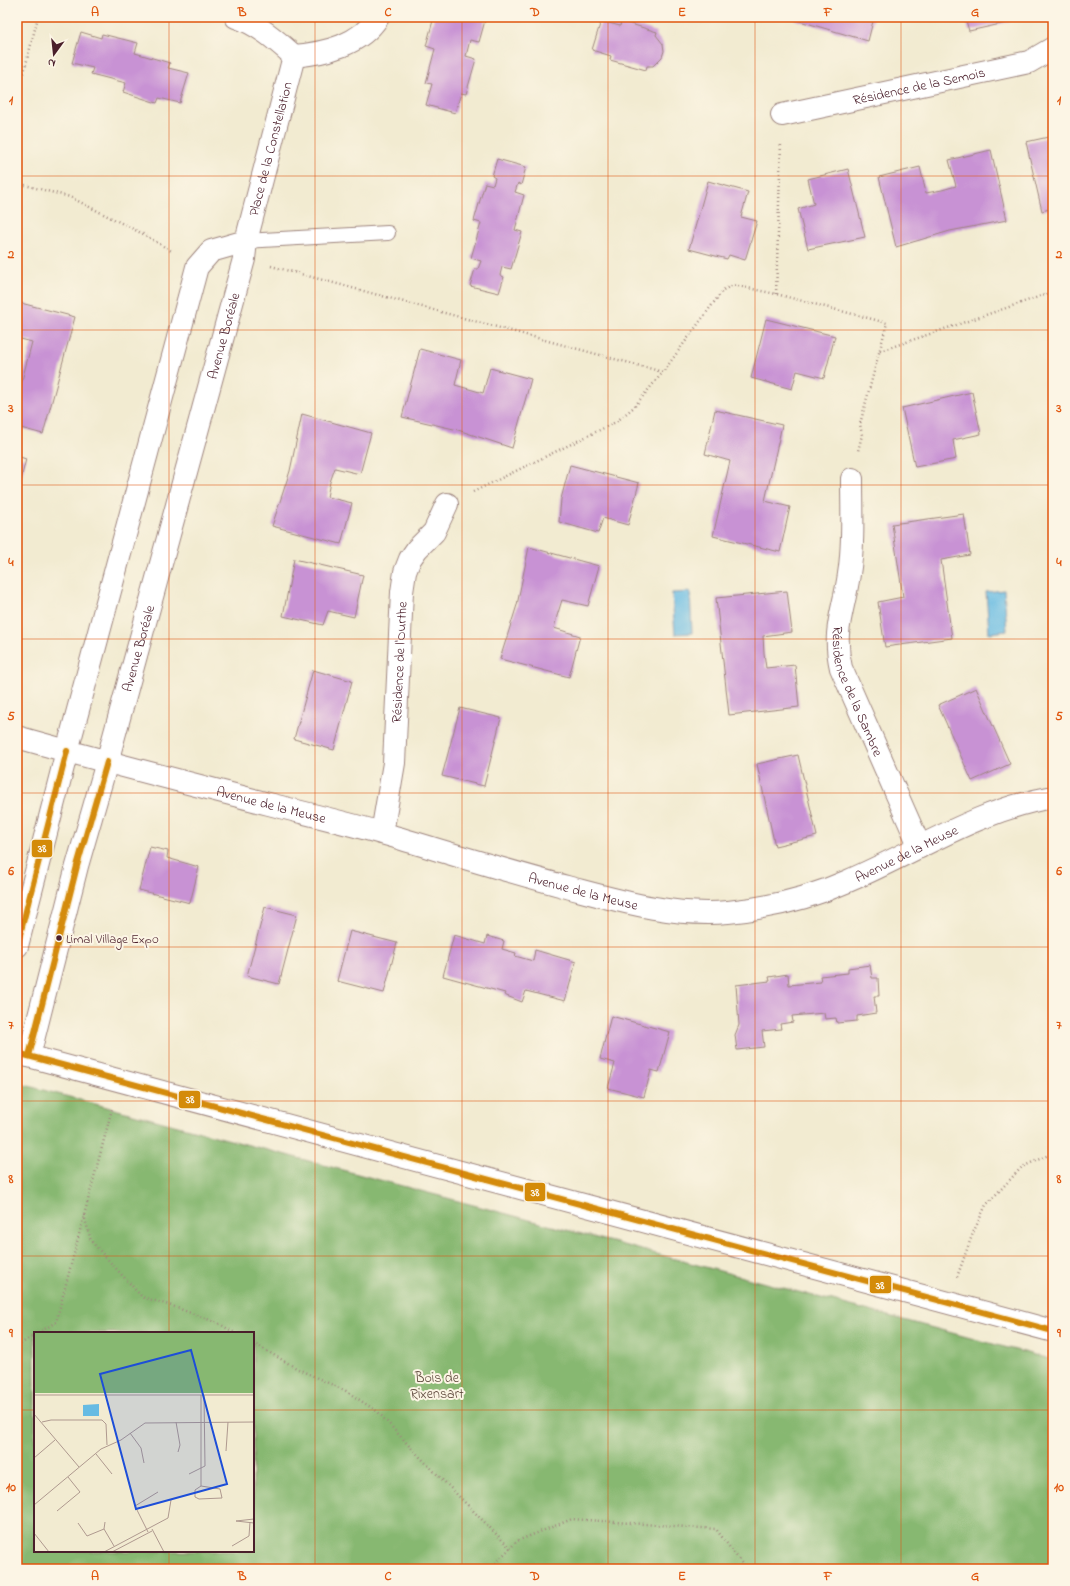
<svg xmlns="http://www.w3.org/2000/svg" width="1070" height="1586" font-family="'Indie Flower',sans-serif">
<rect width="100%" height="100%" fill="#fcf5e5"/>
<filter id="ink" filterUnits="userSpaceOnUse"><feTurbulence type="fractalNoise" baseFrequency=".025" numOctaves="2"/><feDisplacementMap in="SourceGraphic" scale="8" xChannelSelector="R" yChannelSelector="G"/><feConvolveMatrix kernelMatrix="1 2 1 2 8 2 1 2 1" color-interpolation-filters="sRGB"/></filter>
<filter id="wash" filterUnits="userSpaceOnUse"><feTurbulence type="fractalNoise" baseFrequency=".012" numOctaves="4" result="noise"/><feDisplacementMap in="SourceGraphic" scale="16" xChannelSelector="R" yChannelSelector="G"/><feGaussianBlur stdDeviation="0.9" result="paint"/><feColorMatrix in="noise" values="0 0 0 0 0 0 0 0 0 0 0 0 0 0 0 0 0 1.4 0 .05"/><feComposite in="paint" operator="in"/></filter>
<g filter="url(#wash)">
<rect width="100%" height="100%" fill="#f2ebd1"/>
<path fill="#87b871" stroke="#686c4e" fill-rule="evenodd" d="M17,1083L1053,1360V1569H17ZM35,1333H253V1551H35Z"/>
<path fill="#66bbe3" stroke="#586d87" d="M1004,590L1007,631L989,633L986,592Z
M690,592L692,633L675,634L672,593Z"/>
<g id="blocks">
<path fill="#c892d4" d="M434,17H486L479,42L470,40L466,56L476,59L466,94L461,93L455,113L426,105L432,84L426,83L435,49L426,46Z
M786,17H874L868,41Z
M965,17H1009L1010,22L969,31Z
M601,21L620,26L621,21L657,32L656,35L663,44L664,51L662,57L653,66H647L646,70L610,60L611,56L592,50Z
M81,32L101,38L102,34L138,43L135,53L170,63L168,68L189,73L180,103L159,98L157,103L123,92L126,83L91,74L93,68L72,63Z
M1053,136V208L1042,211L1026,142Z
M991,150L1007,220L950,231L896,247L879,177L920,167L926,193L942,190L956,186L949,160Z
M497,159L526,167L521,185L518,183L515,192L524,195L515,230L522,232L511,269L502,267L500,275L504,277L499,293L470,286L475,269H478L481,261L471,258L481,223L474,221L485,183L493,185L495,178L492,176Z
M848,169L865,237L808,249L798,209L814,204L808,179Z
M708,181L748,192L741,217L757,221L745,260L729,255L727,259L689,249Z
M17,302L75,317L43,434L17,427V392H19L32,342L17,338Z
M766,319L835,336L824,378L797,371L792,389L751,378Z
M420,349L461,360L455,385L483,393L490,368L531,379L512,448L458,430L402,417Z
M972,392L981,434L953,440L956,459L915,467L902,408Z
M715,410L782,425L765,501L790,507L780,552L713,536L730,461L705,454Z
M302,414L371,433L360,474L335,468L330,482L327,497L352,503L341,544L272,526L290,471Z
M17,456L26,459L18,491H17Z
M570,465L639,483L628,525L603,518L598,533L559,522L561,499Z
M964,514L970,555L941,560L952,638L885,647L878,602L903,597L892,524Z
M529,547L599,566L588,606L562,600L557,616L554,628L580,636L569,677L500,659L517,605Z
M294,559L363,575L354,617L328,611L323,625L283,616Z
M787,591L792,632L763,636L764,653L766,668L795,665L799,707L729,715L716,598Z
M313,670L352,681L334,750L294,739Z
M976,688L1010,764L972,781L938,705Z
M460,708L501,718L484,786L442,776Z
M798,755L817,836L775,846L757,764Z
M150,847L168,851L167,858L199,867L190,903L139,890Z
M265,907L297,915L279,984L247,976Z
M350,931L397,943L384,993L337,981Z
M454,935L485,944L487,936L504,941L502,949L516,953L515,956L533,961L535,950L576,962L565,1001L526,991L522,1002L504,995L505,993L443,976Z
M870,965L872,978H878L879,996H874L876,1013L857,1016V1021L837,1023L836,1018L825,1019L824,1013L792,1016L793,1022L780,1024L781,1029L762,1031L764,1047L737,1050L735,1035L739,1025L736,985L770,981L769,977L788,974L789,985L821,982L820,976L848,973V968Z
M611,1016L670,1032L659,1072L651,1070L644,1097L608,1088L615,1063L600,1059Z"/>
</g>
</g>
<g filter="url(#ink)">
<use href="#blocks" fill-opacity="0" stroke="#9e857e" stroke-width="1"/>
<g fill="none" stroke-linecap="round" stroke-linejoin="round">
<g stroke="#9e857e" stroke-width="16">
<path id="service" d="M246,241L388,233"/>
</g>
<g stroke="#9e857e" stroke-width="24">
<g id="minor">
<path d="M236,17C258,24 277,41 294,56C326,53 360,45 378,17"/>
<path id="s1" d="M782,115L1029,62L1053,48"/>
<path id="s2" d="M852,479C852,511 854,543 849,574C844,611 832,629 841,668L920,847"/>
<path id="s3" d="M17,737C101,761 185,782 269,804C308,814 347,823 385,834C446,852 506,871 567,887C620,901 673,917 728,912C769,908 810,898 848,881C918,851 977,810 1053,797"/>
<path id="s4" d="M382,833L394,763L402,592L405,572L410,559L417,549L434,532L447,504"/>
<path d="M17,946L67,751L197,267L211,251L246,241"/>
<path id="s5" d="M29,1056L77,866L107,762L244,259L246,241L294,56"/>
</g>
</g>
<g stroke="#9e857e" stroke-width="24">
<path id="tertiary" d="M17,1053L1053,1331"/>
</g>
<path stroke="#9e857e" stroke-width="2.5" stroke-dasharray="1 3" stroke-linecap="butt" d="M17,83L24,72L38,17
M17,183L70,197L143,234L173,252
M271,266L663,372L723,290L733,285L776,294L887,323L860,424L862,435L858,451
M776,294L781,143
M880,351L1053,292
M473,492L616,422L634,407L663,372
M84,1215L91,1241L142,1297L172,1306L218,1323L235,1333
M957,1277L973,1233L986,1205L1022,1167L1053,1153
M38,1333L56,1322L112,1109
M253,1343L298,1369L346,1391L378,1412L413,1450L510,1548
M17,1346L35,1335
M490,1569L517,1541L572,1519L716,1529L746,1569"/>
<use href="#service" stroke="#fff" stroke-width="14"/>
<use href="#minor" stroke="#fff" stroke-width="22"/>
<use href="#tertiary" stroke="#fff" stroke-width="22"/>
<g stroke="#fcf5e5" stroke-width="9">
<path id="bus-1" d="M17,946L67,751
M17,1053L1053,1331
M29,1056L77,866L107,762"/>
</g>
<use href="#bus-1" stroke="#d48b09" stroke-width="6"/>
</g>
</g>
<path fill="none" stroke="#e0560e" stroke-width="1" stroke-opacity="0.55" d="M169,17V1333M315,17V1569M462,17V1569M608,17V1569M755,17V1569M901,17V1569M17,176H1053M17,330H1053M17,485H1053M17,639H1053M17,793H1053M17,947H1053M17,1101H1053M17,1256H1053M17,1410H35M253,1410H1053M169,1551V1569"/>
<circle fill="#4a1f2b" stroke="#fcf5e5" stroke-width="1.5" cx="59" cy="938" r="3.5"/>
<g text-anchor="middle" stroke-width="4" stroke-linejoin="round" paint-order="stroke">
<g font-size="13" fill="#4a1f2b" stroke="#fcf5e5" text-anchor="start">
<text x="66" y="943">Limal Village Expo</text>
</g>
<g font-size="14" fill="#4a1f2b" stroke="#fcf5e5">
<text dy="5" stroke="none"><textPath href="#s1" startOffset="140">Résidence de la Semois</textPath></text>
<text dy="5" stroke="none"><textPath href="#s5" startOffset="939">Place de la Constellation</textPath></text>
<text dy="5" stroke="none"><textPath href="#s5" startOffset="746">Avenue Boréale</textPath></text>
<text dy="5" stroke="none"><textPath href="#s5" startOffset="422">Avenue Boréale</textPath></text>
<text dy="5" stroke="none"><textPath href="#s4" startOffset="172">Résidence de l'Ourthe</textPath></text>
<text dy="5" stroke="none"><textPath href="#s2" startOffset="217">Résidence de la Sambre</textPath></text>
<text dy="5" stroke="none"><textPath href="#s3" startOffset="263">Avenue de la Meuse</textPath></text>
<text dy="5" stroke="none"><textPath href="#s3" startOffset="923">Avenue de la Meuse</textPath></text>
<text dy="5" stroke="none"><textPath href="#s3" startOffset="587">Avenue de la Meuse</textPath></text>
</g>
<g font-size="14" fill="#624d41" stroke="#fcf5e5">
<text x="437" y="1382">Bois de<tspan x="437" dy="16">Rixensart</tspan></text>
</g>
</g>
<g transform="translate(34 1332)">
<rect width="220" height="220" fill="#f2ebd1"/>
<path d="M0,0H220V61H0Z" fill="#87b871"/>
<path d="M65,72V84H49V73Z" fill="#66bbe3"/>
<path fill="none" stroke="#af998f" stroke-width="1" d="M0,63H220M167,63V154L161,158V165L165,167L188,166L186,157L167,154M0,82L45,135M8,90L17,88H68L72,92L73,113M142,90L146,113L144,120M96,101L107,116L110,131M192,119L194,90M62,122L78,142M0,126L21,108M155,142L171,134L170,63M0,173L67,117L87,108L111,91L220,90M23,179L46,160L34,145M220,187L202,189L220,191M71,190L70,197L80,214M44,191L53,204L70,197M118,197L130,220M114,200L101,174L124,160M0,201L15,220M198,214L215,204L216,190M70,220L134,186L137,168M78,220L118,199"/>
<path fill="#1d4ed8" fill-opacity="0.15" stroke="#1d4ed8" stroke-width="2" d="M157,18L193,152L102,177L66,42Z"/>
<rect width="220" height="220" fill="none" stroke="#4a1f2b" stroke-width="2"/>
</g>
<g stroke="#fcf5e5" stroke-width="1.5">
<rect x="31" y="839" width="22" height="19" rx="4" fill="#d48b09"/>
<rect x="178" y="1090" width="23" height="19" rx="4" fill="#d48b09"/>
<rect x="524" y="1182" width="22" height="20" rx="4" fill="#d48b09"/>
<rect x="869" y="1275" width="23" height="19" rx="4" fill="#d48b09"/>
</g>
<g font-size="11" text-anchor="middle" font-weight="bold" fill="#fff">
<text x="42" y="852">38</text>
<text x="190" y="1103">38</text>
<text x="535" y="1196">38</text>
<text x="880" y="1289">38</text>
</g>
<rect width="1070" height="1586" fill="none" stroke="#fcf5e5" stroke-width="44"/>
<g transform="translate(54 54) rotate(195)" stroke="#fcf5e5" stroke-width="3" paint-order="stroke">
<path d="M0-3L7 15L0 10L-7 15Z" fill="#4a1f2b"/>
<text y="-6" font-size="11" font-weight="bold" text-anchor="middle" fill="#4a1f2b">N</text>
</g>
<rect x="22" y="22" width="1026" height="1542" fill="none" stroke="#e0560e" stroke-width="1.5"/>
<g font-size="13" text-anchor="middle" font-weight="bold" fill="#e0560e">
<text x="95" y="16">A</text>
<text x="242" y="16">B</text>
<text x="388" y="16">C</text>
<text x="535" y="16">D</text>
<text x="682" y="16">E</text>
<text x="828" y="16">F</text>
<text x="975" y="16">G</text>
<text x="11" y="104">1</text>
<text x="1059" y="104">1</text>
<text x="11" y="258">2</text>
<text x="1059" y="258">2</text>
<text x="11" y="412">3</text>
<text x="1059" y="412">3</text>
<text x="11" y="566">4</text>
<text x="1059" y="566">4</text>
<text x="11" y="720">5</text>
<text x="1059" y="720">5</text>
<text x="11" y="875">6</text>
<text x="1059" y="875">6</text>
<text x="11" y="1029">7</text>
<text x="1059" y="1029">7</text>
<text x="11" y="1183">8</text>
<text x="1059" y="1183">8</text>
<text x="11" y="1337">9</text>
<text x="1059" y="1337">9</text>
<text x="11" y="1491">10</text>
<text x="1059" y="1491">10</text>
<text x="95" y="1580">A</text>
<text x="242" y="1580">B</text>
<text x="388" y="1580">C</text>
<text x="535" y="1580">D</text>
<text x="682" y="1580">E</text>
<text x="828" y="1580">F</text>
<text x="975" y="1580">G</text>
</g>
</svg>
